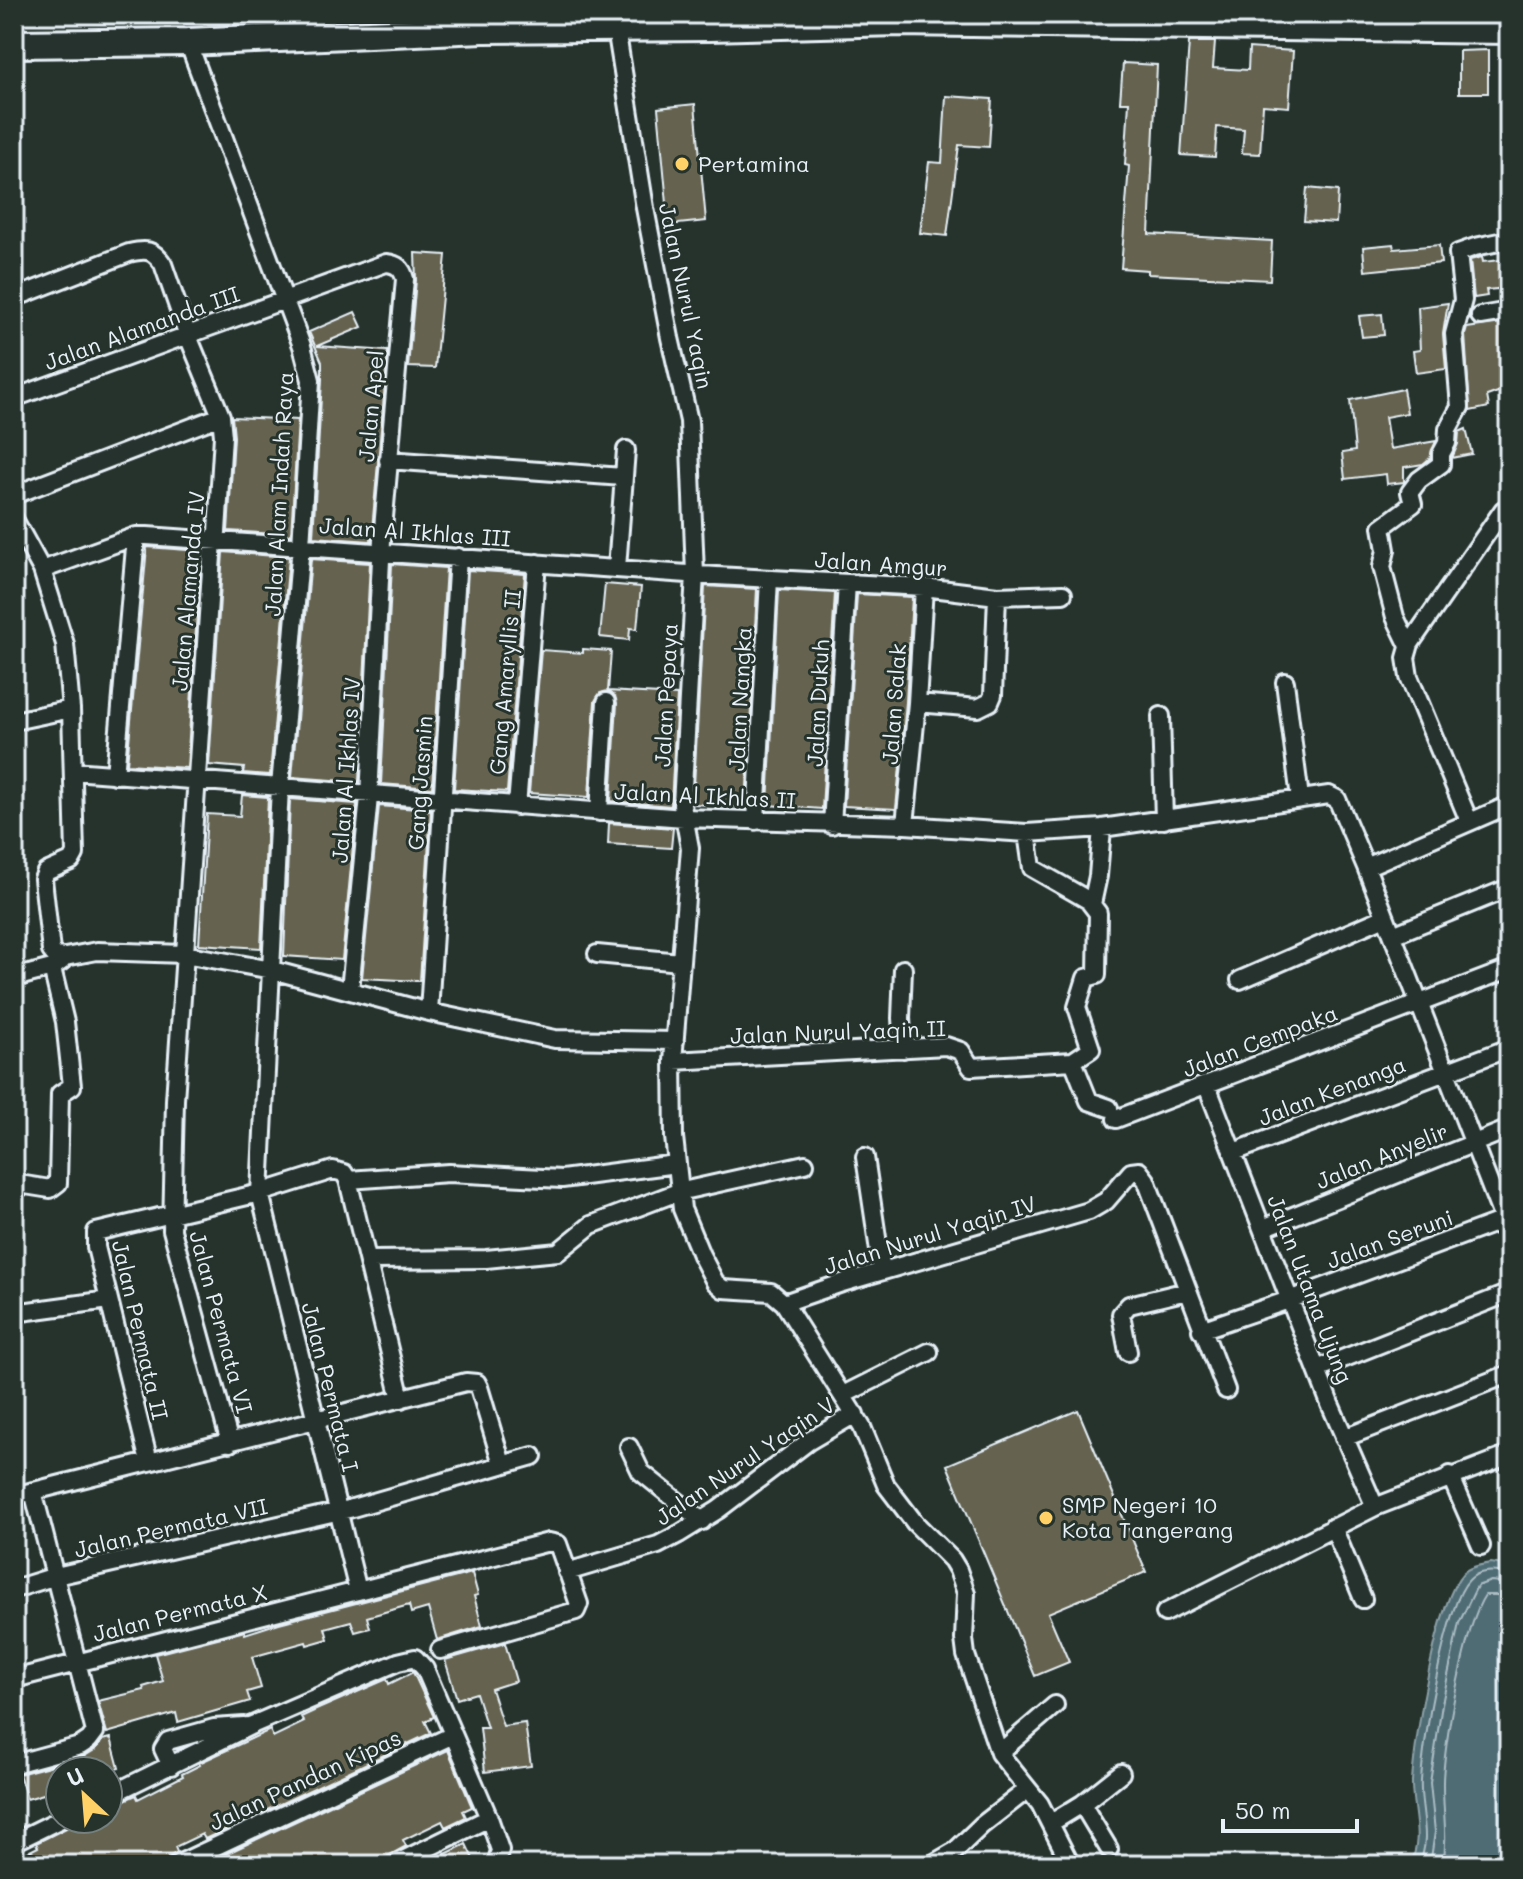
<svg xmlns="http://www.w3.org/2000/svg" width="1523" height="1879" font-family="Mali,sans-serif">
<rect width="100%" height="100%" fill="#26332d"/>
<filter id="ink" filterUnits="userSpaceOnUse"><feTurbulence type="fractalNoise" baseFrequency=".0125" numOctaves="2"/><feDisplacementMap in="SourceGraphic" scale="16" xChannelSelector="R" yChannelSelector="G"/><feConvolveMatrix kernelMatrix="1 2 1 2 8 2 1 2 1" color-interpolation-filters="sRGB"/></filter>
<g filter="url(#ink)">
<path fill="#4f6c75" stroke="#8ca1a9" stroke-width="2" d="M1491,1563L1509,1566V1865H1409C1425,1841 1411,1808 1412,1781C1415,1739 1436,1602 1463,1573C1470,1566 1482,1565 1491,1563Z"/>
<g fill="none" stroke-linecap="round" stroke-linejoin="round">
<path stroke="#abbcc4" stroke-width="2" d="M1418,1865C1433,1840 1419,1807 1421,1781C1423,1743 1445,1604 1469,1580C1480,1568 1495,1572 1509,1573
M1430,1865L1435,1832L1430,1783L1442,1704L1459,1623L1477,1586L1491,1581L1509,1583
M1443,1865C1448,1837 1443,1813 1443,1786C1442,1750 1466,1622 1485,1595H1509"/>
</g>
<path fill="#65634f" stroke="#e8f1f8" stroke-width="2" d="M1189,42H1215L1213,68L1248,70L1249,48L1293,51L1289,107L1263,105L1260,154L1242,153L1244,129L1217,127L1215,157L1181,155Z
M1488,50V93H1459V51Z
M1123,63L1157,65L1149,234L1272,241L1270,280L1148,274V270L1121,268L1129,166L1125,165L1129,102H1120Z
M946,96L992,99L989,147L959,145L947,236L920,233L929,162L942,163Z
M695,104L706,221L669,225L658,108Z
M1307,188L1338,191L1336,223L1304,221Z
M1393,244L1394,249L1439,245L1441,263L1365,271L1363,247Z
M415,253L446,255L435,368L408,367L416,280Z
M1482,257L1483,262L1509,259V288L1486,290L1487,296L1474,298L1470,260Z
M1448,303L1443,334L1446,369L1416,373L1413,351L1420,350L1418,307Z
M355,312L362,327L317,346L388,351L371,541L313,537L322,380V362L309,332Z
M1382,314L1384,335L1362,337L1359,316Z
M1509,322V388L1487,396L1489,407L1470,411L1465,335L1467,328Z
M1403,389L1407,413L1385,417L1390,449L1436,441L1430,458L1423,464L1404,467V482L1387,484L1386,474L1345,479L1342,453L1355,451L1350,400Z
M232,417L298,420L291,535L228,531L234,437Z
M1466,429L1472,454L1452,458L1458,444L1459,432Z
M147,547L201,551L187,768L127,764Z
M223,552L289,557L270,775L243,773L244,768L209,765Z
M311,559L370,563L359,782L292,777Z
M392,564L446,568L432,788L381,784Z
M468,570L525,574L507,792L454,789Z
M605,584L641,587L637,629L630,628L629,640L600,637Z
M705,586L757,589L746,807L693,804Z
M779,590L835,593L822,809L768,805Z
M857,594L912,597L906,702L896,809L844,806Z
M583,649L611,651L608,691L677,695L671,806L611,801L617,703L615,696L607,691L600,693L595,701L589,797L529,793L541,650L583,653Z
M242,795L268,797L261,948L199,944L207,814L240,816Z
M290,799L357,804L342,960L284,956Z
M379,806L431,810L420,981L362,978Z
M609,823L673,828L671,848L608,844Z
M1078,1410L1146,1572L1048,1613L1069,1662L1035,1676L947,1465Z
M472,1573L478,1595L474,1596L482,1626L437,1640L428,1608L411,1613L409,1605L367,1617L370,1628L355,1632L351,1621L325,1628L328,1639L307,1645L306,1642L252,1657L261,1688L247,1692L250,1701L178,1722L176,1713L107,1733L98,1701L144,1690L143,1687L163,1681L155,1654L245,1631V1634L279,1623Z
M505,1643L516,1681L491,1689L503,1726L525,1723L531,1766L485,1772L480,1728H487L476,1693L457,1699L445,1660Z
M413,1672L434,1717L425,1721L431,1733L205,1839L202,1834L175,1847L177,1852L168,1858L165,1865H14V1859L38,1847L36,1843L84,1819H115L109,1807L136,1795L138,1799L183,1776L182,1774L200,1765L199,1763L270,1730L273,1737L304,1722L301,1717L316,1710L387,1679L389,1684Z
M111,1738L119,1768L108,1771H55L60,1789L27,1799L19,1774L83,1757L96,1749L103,1740Z
M448,1750L472,1807L463,1811L466,1817L445,1827L442,1821L403,1840L406,1846L388,1856L382,1865H218L215,1859Z
M466,1844L476,1865H423Z"/>
<g fill="none" stroke-linecap="round" stroke-linejoin="round">
<g stroke="#e8f1f8" stroke-width="22">
<path id="minor" d="M616,28L645,208L670,338L689,421L695,574L682,805L690,848L673,1061L674,1137L682,1209L701,1255L715,1282L723,1289L771,1292L784,1303L862,1427L886,1485L915,1523L952,1560L958,1570L966,1593L964,1639L966,1655L999,1753L1040,1804L1071,1865
M188,42L302,346L311,380L301,546L280,787L260,1193L358,1591
M14,298L129,253C146,249 153,249 163,264L188,336L221,416L223,436L217,532L213,541L175,1100L172,1230L230,1443
M1480,316L1509,311
M14,398L386,263C397,264 402,268 405,279L382,540L369,797L350,990
M388,460L623,477
M14,495L221,416
M14,519L42,570L65,644L71,709L75,854L71,861L46,872L43,879L51,951L55,956L65,957L97,951L184,954L272,970L429,1012L555,1039L675,1041
M617,568L626,450
M42,570L136,536H147L716,576L924,587L997,596L1063,594
M1409,646L1395,617L1382,567L1386,550L1382,527L1413,504L1410,492L1419,480L1441,464V454L1447,443L1448,429L1460,407L1454,334L1463,300L1458,253L1475,247L1509,240
M1285,682L1300,798
M917,703L978,708L990,702L993,695L997,596
M1161,716L1164,820
M14,721L71,709
M73,771L684,818L905,825L1027,833L1102,828L1329,795L1337,799L1366,867L1509,1234
M115,775L136,536
M517,806L537,563
M599,812L606,702
M756,821L769,579
M1469,821L1409,677L1406,658L1410,644L1503,510
M832,825L847,583
M905,825L917,703L924,587
M1027,833L1032,868L1088,900L1098,913L1097,975L1086,978L1077,1007L1091,1049L1073,1061L1089,1101L1109,1108
M1366,867L1509,805
M1092,904L1098,876L1102,828
M1393,935L1509,888
M597,954L680,962
M14,978L52,968L62,961
M1240,980L1385,917
M429,1012L458,557
M903,1049L901,1018L903,969
M673,1061L946,1046L961,1051L971,1067L1073,1061
M1207,1086L1330,1404L1375,1507
M1116,1119L1509,969
M1234,1152L1509,1048
M865,1157L882,1271
M348,1180L449,1173L562,1179L676,1164
M19,1184L50,1189L58,1183L60,1094L72,1086L65,1022L52,968
M1263,1228L1509,1129
M369,1260L486,1259L558,1252L591,1225L678,1192L805,1164
M784,1303L842,1283L1089,1211L1106,1201L1131,1172L1139,1171L1146,1180L1226,1390
M14,1313L109,1300
M1201,1330L1289,1300L1509,1218
M1128,1352L1121,1314L1129,1305L1187,1291
M1317,1369L1509,1293
M843,1395L929,1352
M1344,1438L1509,1374
M629,1447L641,1472L702,1521
M149,1462L96,1247V1232L260,1193L333,1170L344,1173L348,1180L401,1399
M1450,1475L1481,1546
M14,1496L466,1382L477,1383L479,1387L502,1464
M1333,1527L1363,1599
M567,1572L658,1545L679,1534L718,1510L809,1441L855,1414
M14,1589L56,1576L349,1509L533,1456
M1165,1613L1375,1507L1509,1455
M14,1679L549,1542L558,1544L579,1604L576,1611L440,1650
M999,1753L1055,1705
M14,1764L80,1746L89,1740L95,1732L33,1491
M171,1766L163,1749L168,1741L214,1728L244,1726
M108,1796L252,1725L398,1662L415,1658L425,1669L489,1818L500,1850L496,1865
M1082,1804L1109,1849
M1051,1823L1082,1804L1121,1773
M14,1842L61,1819
M176,1865L453,1735
M393,1865L489,1818
M931,1865L955,1851L982,1825L1027,1790"/>
</g>
<g stroke="#e8f1f8" stroke-width="32">
<path id="primary" d="M14,44L188,42L483,29L710,27L898,22L1509,30"/>
</g>
<use href="#minor" stroke="#26332d" stroke-width="16"/>
<use href="#primary" stroke="#26332d" stroke-width="26"/>
</g>
</g>
<g fill="#ffd166" stroke="#26332d" stroke-width="3">
<circle cx="682" cy="164" r="8"/>
<circle cx="1046" cy="1518" r="8"/>
</g>
<g text-anchor="middle" stroke-width="6" stroke-linejoin="round" paint-order="stroke">
<g font-size="22" fill="#e8f1f8" stroke="#26332d" text-anchor="start">
<text x="698" y="172">Pertamina</text>
<text x="1062" y="1513">SMP Negeri 10<tspan x="1062" dy="25">Kota Tangerang</tspan></text>
</g>
<g font-size="22" fill="#e8f1f8" stroke="#26332d">
<text transform="translate(686 296) rotate(78)" y="8">Jalan Nurul Yaqin</text>
<text transform="translate(142 328) rotate(-20)" y="8">Jalan Alamanda III</text>
<text transform="translate(371 406) rotate(-85)" y="8">Jalan Apel</text>
<text transform="translate(279 494) rotate(-87)" y="8">Jalan Alam Indah Raya</text>
<text transform="translate(415 532) rotate(4)" y="8">Jalan Al Ikhlas III</text>
<text transform="translate(881 564) rotate(4)" y="8">Jalan Amgur</text>
<text transform="translate(188 591) rotate(-85)" y="8">Jalan Alamanda IV</text>
<text transform="translate(505 682) rotate(-85)" y="8">Gang Amaryllis II</text>
<text transform="translate(666 695) rotate(-87)" y="8">Jalan Pepaya</text>
<text transform="translate(740 699) rotate(-87)" y="8">Jalan Nangka</text>
<text transform="translate(818 703) rotate(-87)" y="8">Jalan Dukuh</text>
<text transform="translate(894 704) rotate(-86)" y="8">Jalan Salak</text>
<text transform="translate(346 770) rotate(-86)" y="8">Jalan Al Ikhlas IV</text>
<text transform="translate(420 783) rotate(-86)" y="8">Gang Jasmin</text>
<text transform="translate(705 796) rotate(3)" y="8">Jalan Al Ikhlas II</text>
<text transform="translate(838 1032) rotate(-2)" y="8">Jalan Nurul Yaqin II</text>
<text transform="translate(1260 1041) rotate(-21)" y="8">Jalan Cempaka</text>
<text transform="translate(1332 1091) rotate(-21)" y="8">Jalan Kenanga</text>
<text transform="translate(1382 1156) rotate(-22)" y="8">Jalan Anyelir</text>
<text transform="translate(930 1235) rotate(-17)" y="8">Jalan Nurul Yaqin IV</text>
<text transform="translate(1390 1239) rotate(-20)" y="8">Jalan Seruni</text>
<text transform="translate(1310 1289) rotate(69)" y="8">Jalan Utama Ujung</text>
<text transform="translate(221 1322) rotate(75)" y="8">Jalan Permata VI</text>
<text transform="translate(140 1330) rotate(77)" y="8">Jalan Permata II</text>
<text transform="translate(330 1387) rotate(76)" y="8">Jalan Permata I</text>
<text transform="translate(745 1461) rotate(-34)" y="8">Jalan Nurul Yaqin V</text>
<text transform="translate(171 1528) rotate(-13)" y="8">Jalan Permata VII</text>
<text transform="translate(180 1613) rotate(-14)" y="8">Jalan Permata X</text>
<text transform="translate(305 1780) rotate(-25)" y="8">Jalan Pandan Kipas</text>
</g>
</g>
<rect width="1523" height="1879" fill="none" stroke="#26332d" stroke-width="48"/>
<rect x="24" y="24" width="1475" height="1831" fill="none" stroke="#e8f1f8" stroke-width="3" filter="url(#ink)"/>
<g transform="translate(84 1795) rotate(334)"><circle r="38" fill="#26332d" stroke="#747f7e" stroke-width="2"/>
<path d="M0-6L14 30L0 20L-14 30Z" fill="#ffd166"/>
<text y="-12" font-size="22" font-weight="bold" text-anchor="middle" fill="#e8f1f8">U</text>
</g>
<path d="M1223 1819v12h134v-12" fill="none" stroke="#e8f1f8" stroke-width="4"/>
<text x="1235" y="1819" font-size="24" fill="#e8f1f8" stroke="#26332d" stroke-width="6" paint-order="stroke">50 m</text>
</svg>
